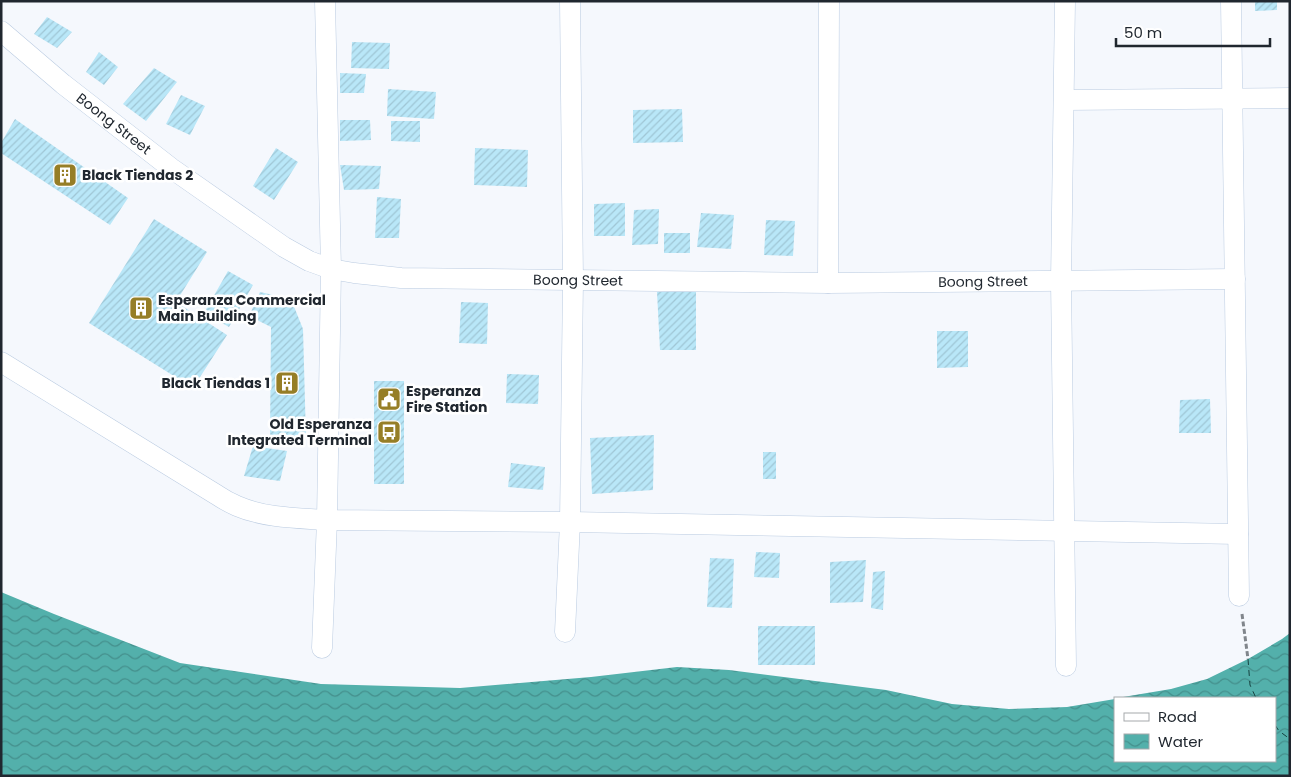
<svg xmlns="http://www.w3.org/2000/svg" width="1291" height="777" font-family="Poppins,sans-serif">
<defs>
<pattern id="water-waves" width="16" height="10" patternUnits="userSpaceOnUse" patternTransform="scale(1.25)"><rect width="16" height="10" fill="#53b0ab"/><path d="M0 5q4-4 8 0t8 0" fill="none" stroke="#448f8c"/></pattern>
<pattern id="building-hatch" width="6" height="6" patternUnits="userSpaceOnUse" patternTransform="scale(1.25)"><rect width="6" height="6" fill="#b9e7f8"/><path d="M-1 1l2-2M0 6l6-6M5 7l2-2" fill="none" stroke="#9fc6d5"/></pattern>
</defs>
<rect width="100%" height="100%" fill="#f5f8fd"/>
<path fill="url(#water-waves)" d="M1,592L54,614L180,663L321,684L460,688L591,677L677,667L729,670L886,690L952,704L1009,709L1067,707L1115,699V761H1275V698H1117L1171,689L1207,679L1248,659L1282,639L1290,633V776H1Z"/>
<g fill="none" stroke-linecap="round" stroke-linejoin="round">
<path stroke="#15413f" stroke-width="1" stroke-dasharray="6 5" stroke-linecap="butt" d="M1248,659L1250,685L1256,698
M1275,725L1279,731L1290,739"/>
</g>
<path fill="url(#building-hatch)" d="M1255,1H1277V10L1255,11Z
M47,17L72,32L57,48L34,34Z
M352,42L390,43L389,69L351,68Z
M99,52L118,67L104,85L86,72Z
M154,68L177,82L146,121L123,104Z
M340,73L366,74L364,93H340Z
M388,89L436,92L434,119L387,116Z
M181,95L205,106L190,135L166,124Z
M682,109L683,142L633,143V110Z
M15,119L128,198L110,225L1,153V143Z
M340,120H370L371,140L340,141Z
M391,121H420V142L391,141Z
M276,148L298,162L274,200L253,186Z
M475,148L528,150L527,187L474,185Z
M340,165L381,166L379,189L344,190Z
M377,197L401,199L399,238H375Z
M625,203V236H594V204Z
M659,209L658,244L632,245L634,210Z
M701,213L734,215L731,249L697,247Z
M154,219L207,252L176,302L227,335L193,388L89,323Z
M766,220L795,221L793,256L764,255Z
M664,233H690V253H664Z
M228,271L253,285L229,327L204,313Z
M696,291V350H660L657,292Z
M260,292L291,299L303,329L306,439L270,437L271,327L249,316Z
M461,302L488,303L487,344L459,343Z
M937,331H968V367L937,368Z
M507,374L539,375L538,404L506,403Z
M374,381H404V484H374Z
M1210,399L1211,433H1179L1180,400Z
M654,435L653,490L592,494L590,438Z
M253,446L287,451L280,481L244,476Z
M763,452H776V479H763Z
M511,463L545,467L543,490L508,487Z
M756,552L780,553L779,578L754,577Z
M710,558L734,559L732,608L707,607Z
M866,560L863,602L830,603V562Z
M885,571L883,610L871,608L873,572Z
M758,626H815V665H758Z"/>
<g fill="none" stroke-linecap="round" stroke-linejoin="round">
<g stroke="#bacbe1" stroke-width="21">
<g id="street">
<path d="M1065,1L1061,281L1066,666"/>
<path d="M1231,1L1239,596"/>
<path id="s1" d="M1,31L63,84L171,168L284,247L309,261L331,269L354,273L401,278L828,283L1235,279"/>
<path d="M1064,100L1290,98"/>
<path d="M828,283L829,1"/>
<path d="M1,362L217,495C223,499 230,503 237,506C265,518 297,518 327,520L570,522L1238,534"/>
<path d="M565,632L570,522L573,280L570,1"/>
<path d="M322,648L327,520L331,269L325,1"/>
</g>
</g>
<path stroke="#81868c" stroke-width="3" stroke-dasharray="5 2.5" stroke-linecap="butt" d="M1242,614L1248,659"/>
<use href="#street" stroke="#fff" stroke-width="20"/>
</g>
<defs>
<g id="building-square" transform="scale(1.25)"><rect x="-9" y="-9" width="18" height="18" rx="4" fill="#967e26" stroke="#fff"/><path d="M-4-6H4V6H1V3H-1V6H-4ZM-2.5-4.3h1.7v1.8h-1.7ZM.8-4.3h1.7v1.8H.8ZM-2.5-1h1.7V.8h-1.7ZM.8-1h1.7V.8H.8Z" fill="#fff"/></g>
<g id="civic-square" transform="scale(1.25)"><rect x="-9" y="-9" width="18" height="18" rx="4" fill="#967e26" stroke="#fff"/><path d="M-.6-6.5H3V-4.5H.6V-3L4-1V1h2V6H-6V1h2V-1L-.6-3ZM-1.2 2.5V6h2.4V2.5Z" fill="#fff"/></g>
<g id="bus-square" transform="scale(1.25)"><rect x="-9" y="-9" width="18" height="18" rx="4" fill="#967e26" stroke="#fff"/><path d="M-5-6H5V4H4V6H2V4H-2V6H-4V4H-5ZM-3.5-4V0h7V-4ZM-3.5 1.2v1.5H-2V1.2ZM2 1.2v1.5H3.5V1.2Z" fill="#fff"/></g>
</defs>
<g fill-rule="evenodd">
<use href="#building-square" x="65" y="175"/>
<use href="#building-square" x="141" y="308"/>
<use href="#building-square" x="287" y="383"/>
<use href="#civic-square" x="389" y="399"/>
<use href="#bus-square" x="389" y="432"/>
</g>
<g text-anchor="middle" stroke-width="5" stroke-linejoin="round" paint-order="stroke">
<g font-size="14" fill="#20272f" stroke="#fff">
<text dy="5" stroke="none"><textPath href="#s1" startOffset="146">Boong Street</textPath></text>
<text dy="5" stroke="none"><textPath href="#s1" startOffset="656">Boong Street</textPath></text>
<text dy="5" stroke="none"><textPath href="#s1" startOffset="1061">Boong Street</textPath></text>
</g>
<g font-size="14" font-weight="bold" fill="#20272f" stroke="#fff" text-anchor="start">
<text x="82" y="180">Black Tiendas 2</text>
<text x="158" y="305">Esperanza Commercial<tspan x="158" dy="16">Main Building</tspan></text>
<text x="270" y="388" text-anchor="end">Black Tiendas 1</text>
<text x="406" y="396">Esperanza<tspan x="406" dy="16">Fire Station</tspan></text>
<text x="372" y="429" text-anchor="end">Old Esperanza<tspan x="372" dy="16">Integrated Terminal</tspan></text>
</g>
</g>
<rect width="1291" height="777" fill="none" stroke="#20272f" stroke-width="5"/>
<rect x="1114" y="697" width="162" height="65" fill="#ffffff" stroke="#a6a9ac"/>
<rect x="1124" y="713" width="25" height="8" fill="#ffffff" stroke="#a6a9ac"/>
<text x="1158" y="722" font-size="15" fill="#20272f">Road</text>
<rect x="1124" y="734" width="25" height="15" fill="url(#water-waves)" stroke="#a6a9ac"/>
<text x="1158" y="747" font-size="15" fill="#20272f">Water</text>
<path d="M1116 38v8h154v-8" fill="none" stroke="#20272f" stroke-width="2.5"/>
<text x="1124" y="38" font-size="15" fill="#20272f" stroke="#ffffff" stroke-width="4" paint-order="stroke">50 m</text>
</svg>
